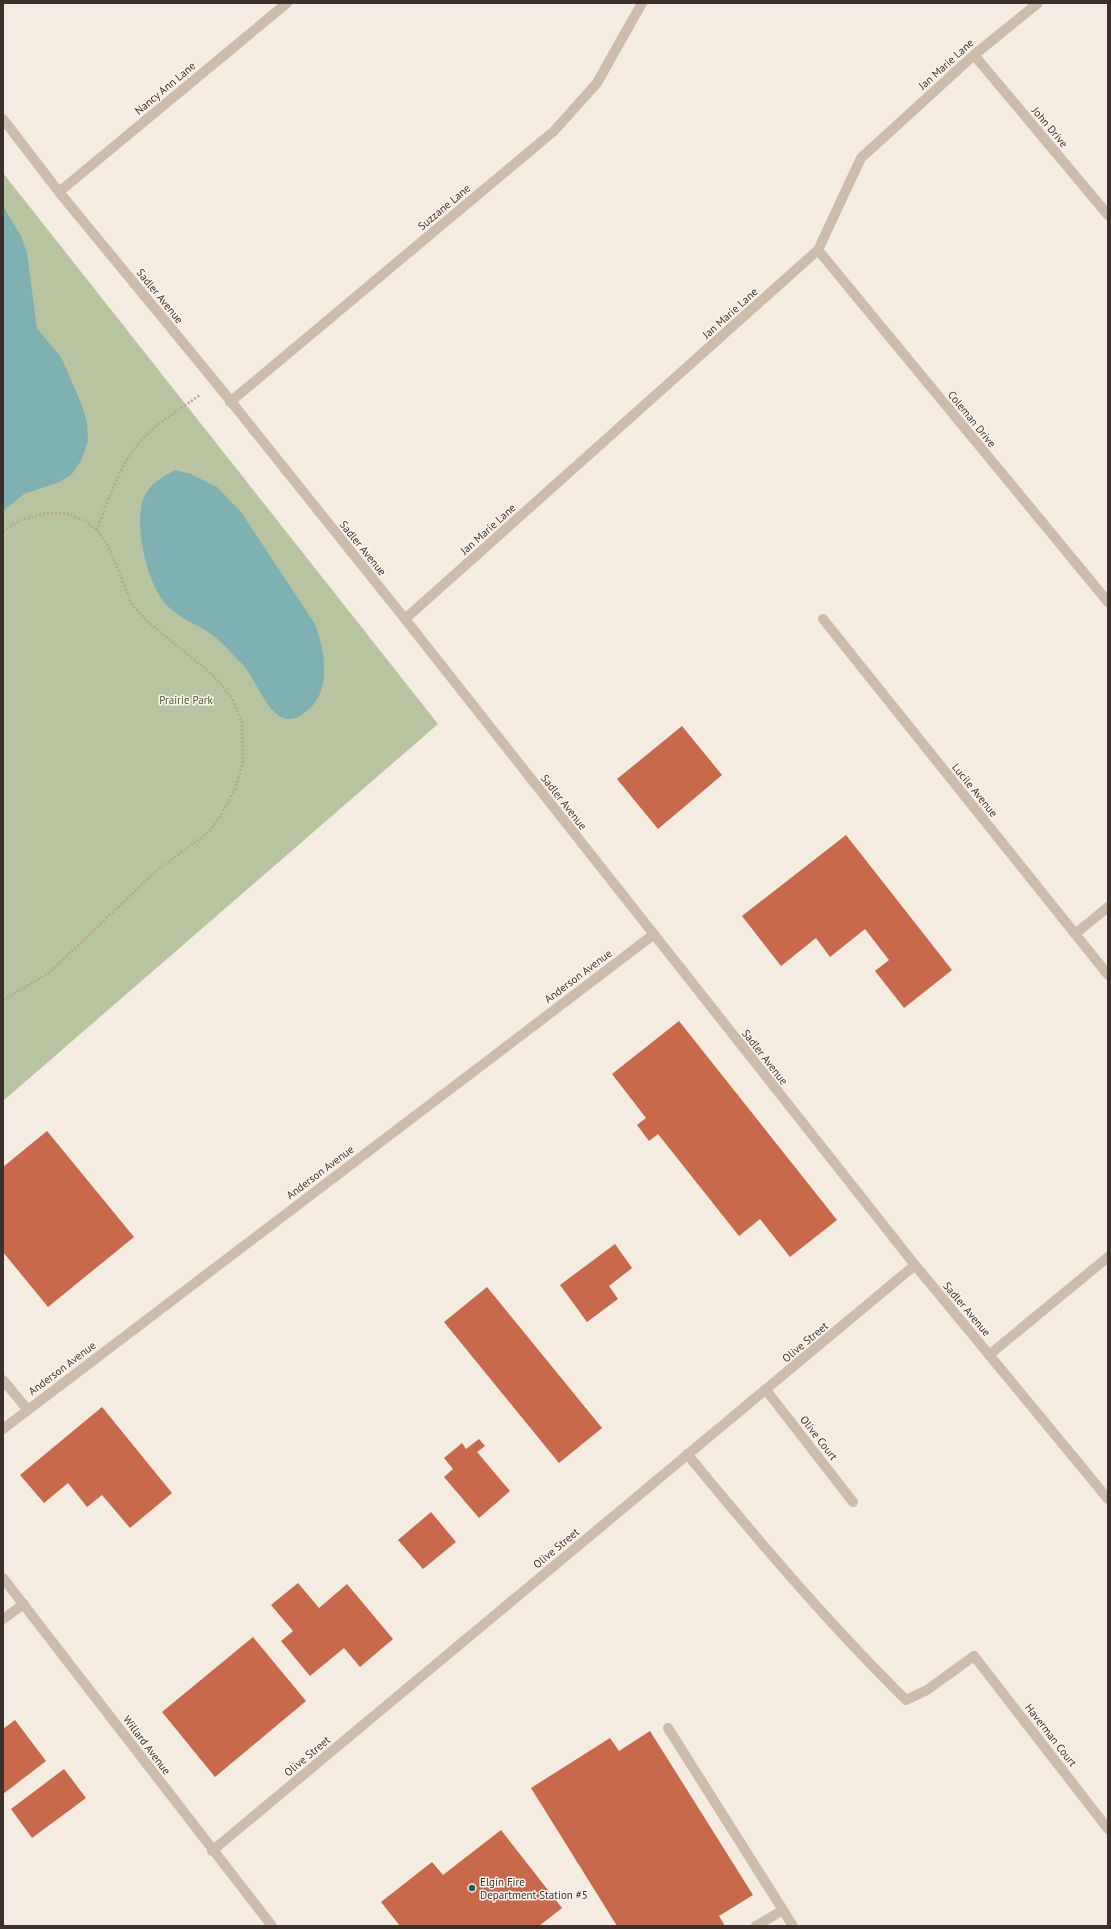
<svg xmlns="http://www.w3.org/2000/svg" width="1111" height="1929" font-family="'PT Sans',sans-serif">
<rect width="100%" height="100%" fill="#f4ebe1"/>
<path fill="#b8c4a0" d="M3,173L438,724L3,1101Z"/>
<path fill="#7fb0b2" d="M3,206L21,236L27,253L37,328L62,359L81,403L87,422L88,441L82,459L72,474L60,482L24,494L3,511Z
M175,470L191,474L217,487L241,512L315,624C325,651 333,694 304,713C299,717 294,719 287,719C268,717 255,677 242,664C232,654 222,642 211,634C195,623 177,618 164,602C146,581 130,513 148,490C155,481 166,475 175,470Z"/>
<path fill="#c8694b" d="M682,726L722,775L658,829L617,779Z
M846,835L952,970L904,1008L875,971L889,960L865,929L830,957L816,938L781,966L742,916Z
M679,1021L837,1220L790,1257L760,1219L739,1236L658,1134L649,1141L637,1125L646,1118L612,1074Z
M47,1131L134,1237L48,1307L3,1252V1167Z
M615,1244L632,1268L609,1286L618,1299L587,1322L560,1285Z
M487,1287L602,1428L559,1463L444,1322Z
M102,1407L172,1493L130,1528L102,1495L87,1507L68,1483L44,1503L20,1475Z
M479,1439L485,1446L477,1452L510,1491L479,1518L444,1477L453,1469L444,1458L462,1443L466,1449Z
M431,1512L456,1542L423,1569L398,1540Z
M298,1583L319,1608L347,1584L393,1639L360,1667L344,1648L310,1676L281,1641L293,1631L271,1605Z
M253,1637L306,1701L215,1777L162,1712Z
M15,1720L46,1761L3,1794V1729Z
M650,1731L753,1895L719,1916L725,1926H617L531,1788L610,1738L619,1751Z
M64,1769L86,1798L32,1838L11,1809Z
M501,1830L562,1908L539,1926H400L381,1902L432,1862L443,1875Z"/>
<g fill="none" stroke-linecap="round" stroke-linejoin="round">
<path stroke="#b9a596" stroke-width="2.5" stroke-dasharray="2 2" stroke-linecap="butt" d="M97,530C107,504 116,475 132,452C149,427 176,412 200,395
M3,531L21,520L45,513H66L85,521L97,530L108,546L133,606L149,623L213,675L232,698L242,722L243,762L235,789L221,815L209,832L155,872L50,972L3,1000"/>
<path stroke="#cdbbac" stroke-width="10" d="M989,1355L1108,1257
M3,1380L27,1409
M687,1454C757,1539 828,1623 906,1700L927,1690L974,1656
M3,1619L24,1604
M668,1728L793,1926
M756,1926L783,1910"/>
<path stroke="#cdbbac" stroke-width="10" d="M974,55L1108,215
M3,119L59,192L217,384L405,619L915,1265L1108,1499
M59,192L287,3
M818,250L1108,602
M230,402L554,131L597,83L642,3
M405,619L818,250L861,158L974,55L1038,3
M823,619L1108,975
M1075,934L1108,907
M766,1390L853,1502
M3,1429L653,935
M3,1578L272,1926
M974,1656L1108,1829
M212,1851L915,1265"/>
</g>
<circle fill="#1f5a5e" stroke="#fbf5ee" stroke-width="1.5" cx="472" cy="1888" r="4"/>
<g text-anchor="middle" stroke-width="3" stroke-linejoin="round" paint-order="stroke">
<g font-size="11" fill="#3b302b" stroke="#fbf5ee">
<text transform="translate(946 64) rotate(-42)" y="4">Jan Marie Lane</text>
<text transform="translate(165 88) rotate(-40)" y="4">Nancy Ann Lane</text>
<text transform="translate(1050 127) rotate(50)" y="4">John Drive</text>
<text transform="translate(444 207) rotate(-40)" y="4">Suzzane Lane</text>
<text transform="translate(160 296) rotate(51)" y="4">Sadler Avenue</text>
<text transform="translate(730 313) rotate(-42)" y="4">Jan Marie Lane</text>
<text transform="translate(972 419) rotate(51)" y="4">Coleman Drive</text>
<text transform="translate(488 529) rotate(-42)" y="4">Jan Marie Lane</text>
<text transform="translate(363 548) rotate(51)" y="4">Sadler Avenue</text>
<text transform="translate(975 790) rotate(51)" y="4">Lucile Avenue</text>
<text transform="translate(564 802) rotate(52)" y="4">Sadler Avenue</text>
<text transform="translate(578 976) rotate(-37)" y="4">Anderson Avenue</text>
<text transform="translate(765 1057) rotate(52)" y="4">Sadler Avenue</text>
<text transform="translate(320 1172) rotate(-37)" y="4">Anderson Avenue</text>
<text transform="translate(967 1309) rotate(50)" y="4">Sadler Avenue</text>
<text transform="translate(805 1342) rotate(-40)" y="4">Olive Street</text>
<text transform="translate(62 1368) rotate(-37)" y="4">Anderson Avenue</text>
<text transform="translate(819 1438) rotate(52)" y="4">Olive Court</text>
<text transform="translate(556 1548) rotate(-40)" y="4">Olive Street</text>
<text transform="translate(1051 1735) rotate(52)" y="4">Haverman Court</text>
<text transform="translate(147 1745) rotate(53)" y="4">Willard Avenue</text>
<text transform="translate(307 1756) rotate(-40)" y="4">Olive Street</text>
</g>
<g font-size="11" fill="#4a5a2e" stroke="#fbf5ee">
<text x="186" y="704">Prairie Park</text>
</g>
<g font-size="11" fill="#3b302b" stroke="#fbf5ee" text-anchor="start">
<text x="480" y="1886">Elgin Fire<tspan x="480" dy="13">Department Station #5</tspan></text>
</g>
</g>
<rect width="1111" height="1929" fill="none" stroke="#3b302b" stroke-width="8"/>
</svg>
